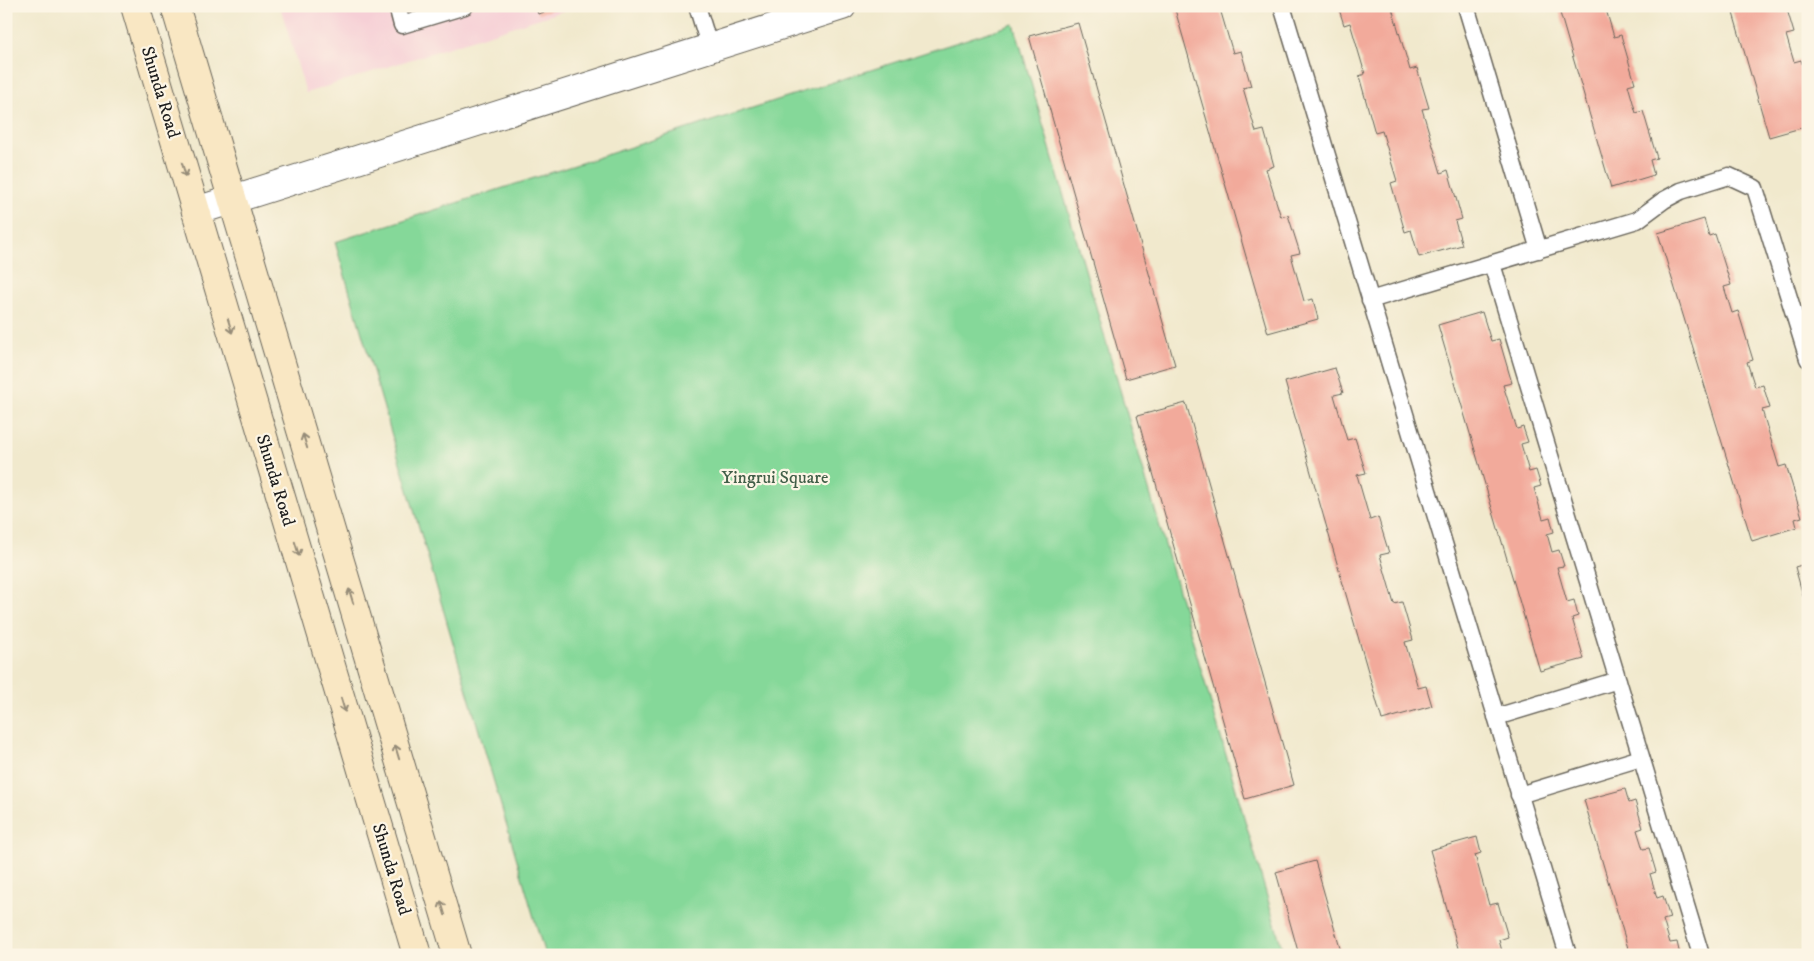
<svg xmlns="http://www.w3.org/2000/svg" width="1814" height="961" font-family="'IM FELL DW Pica',serif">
<rect width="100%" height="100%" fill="#fcf5e5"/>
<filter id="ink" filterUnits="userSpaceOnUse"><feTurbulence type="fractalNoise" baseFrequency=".02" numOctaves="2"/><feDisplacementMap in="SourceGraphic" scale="10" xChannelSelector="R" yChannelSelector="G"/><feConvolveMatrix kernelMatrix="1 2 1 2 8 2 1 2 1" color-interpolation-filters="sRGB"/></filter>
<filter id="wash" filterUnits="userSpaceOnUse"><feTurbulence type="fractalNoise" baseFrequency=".0096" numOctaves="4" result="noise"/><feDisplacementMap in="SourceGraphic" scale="20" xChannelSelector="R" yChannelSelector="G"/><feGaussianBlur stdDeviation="1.12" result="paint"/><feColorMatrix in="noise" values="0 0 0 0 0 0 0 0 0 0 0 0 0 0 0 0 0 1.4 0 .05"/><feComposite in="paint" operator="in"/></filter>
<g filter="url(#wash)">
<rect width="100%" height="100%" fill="#f1e9cd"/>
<path fill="#f6cfd6" d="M280,6H578L306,93Z"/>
<path fill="#85d899" stroke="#507a5a" d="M1014,24L1284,955H545L335,242Z"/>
<g id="blocks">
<path fill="#f2aa9b" d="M535,6H561V7L538,14Z
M1174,6H1226L1220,9L1233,53L1241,51L1251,86L1243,88L1256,132L1264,130L1274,166L1266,169L1281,217L1288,215L1300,253L1291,255L1304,301L1313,299L1318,319L1268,333Z
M1338,6H1397L1392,8L1410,70L1417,68L1429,108L1422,109L1441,173L1448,170L1462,219L1455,221L1462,245L1419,257L1411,230L1405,232L1391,183L1397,181L1382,131L1375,133L1359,76L1365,74L1350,23L1344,25Z
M1558,6H1605L1614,37L1621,35L1635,83L1628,85L1636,113L1643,111L1657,158L1650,160L1654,175L1611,188Z
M1731,6H1786L1794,33L1786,35L1794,62L1801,60L1808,83V126L1769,137Z
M1078,23L1175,365L1126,379L1029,36Z
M1704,219L1709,236L1715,234L1731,285L1724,287L1732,313L1738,311L1753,360L1747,362L1755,387L1763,385L1770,408L1762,410L1779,467L1786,465L1802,517L1795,519L1797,527L1752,541L1658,233Z
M1482,312L1491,341L1499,339L1512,383L1503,385L1517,429L1523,427L1528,442L1521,444L1529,472L1536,470L1541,486L1534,488L1543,519L1550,517L1554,532L1547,534L1552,552L1559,550L1564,566L1557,567L1567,602L1574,600L1578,616L1572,618L1584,659L1540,671L1438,325Z
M1335,368L1343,393L1334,395L1347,440L1355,438L1366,473L1357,475L1370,520L1378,517L1389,553L1380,555L1394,604L1402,602L1413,640L1405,642L1418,688L1426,686L1432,706L1382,720L1285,382Z
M1186,403L1294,785L1245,799L1137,416Z
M1808,563V610H1807L1795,567Z
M1625,789L1629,803L1635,801L1643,828L1637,830L1643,849L1649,848L1656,872L1650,874L1657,898L1663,896L1670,918L1663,920L1670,943L1677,942L1680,955H1630L1584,800Z
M1477,837L1481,853L1475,855L1489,905L1498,903L1508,937L1499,940L1503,955H1460L1430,850Z
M1315,861L1342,955H1299L1276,872Z"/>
</g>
</g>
<g filter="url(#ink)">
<use href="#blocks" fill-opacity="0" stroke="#67645a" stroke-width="1"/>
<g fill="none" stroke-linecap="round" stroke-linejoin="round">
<g stroke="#67645a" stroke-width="19">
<path id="service" d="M397,6L402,25L465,6
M697,6L710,48
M1282,6L1568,955
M1466,6L1539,250
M1492,264L1701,955
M1370,300L1637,220L1664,200L1681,191L1729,176L1755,188L1808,359
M1496,717L1618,680
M1519,795L1641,758"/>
</g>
<g stroke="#67645a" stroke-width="30">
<path id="tertiary" d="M196,211L842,6"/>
</g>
<g stroke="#67645a" stroke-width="30">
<path id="secondary" d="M135,6L417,955
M175,6L457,955"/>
</g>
<use href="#service" stroke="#fff" stroke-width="16"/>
<use href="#tertiary" stroke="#fff" stroke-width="28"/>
<use href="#secondary" stroke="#f9e7c3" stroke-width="28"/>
</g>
<defs><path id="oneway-shaft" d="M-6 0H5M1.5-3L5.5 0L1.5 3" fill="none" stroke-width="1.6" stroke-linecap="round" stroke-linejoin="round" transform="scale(1.25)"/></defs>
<g stroke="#968c78">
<use href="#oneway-shaft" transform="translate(184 170) rotate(73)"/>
<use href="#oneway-shaft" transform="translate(230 326) rotate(73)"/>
<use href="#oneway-shaft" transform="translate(305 441) rotate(-107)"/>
<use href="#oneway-shaft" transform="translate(297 549) rotate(73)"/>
<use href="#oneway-shaft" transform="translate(351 596) rotate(-107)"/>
<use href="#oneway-shaft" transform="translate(343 705) rotate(73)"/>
<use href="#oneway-shaft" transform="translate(397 752) rotate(-107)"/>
<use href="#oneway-shaft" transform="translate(443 908) rotate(-107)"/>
</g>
</g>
<g text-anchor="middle" stroke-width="4.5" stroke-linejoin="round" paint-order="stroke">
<g font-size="18" fill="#1c1c1c" stroke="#fcf5e5">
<text transform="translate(161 92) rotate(73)" y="6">Shunda Road</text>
<text transform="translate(276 480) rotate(73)" y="6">Shunda Road</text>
<text transform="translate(392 869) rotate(73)" y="6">Shunda Road</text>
</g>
<g font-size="18" fill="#415e48" stroke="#fcf5e5">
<text x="775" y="483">Yingrui Square</text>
</g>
</g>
<rect width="1814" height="961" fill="none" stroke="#fcf5e5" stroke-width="25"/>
</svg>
